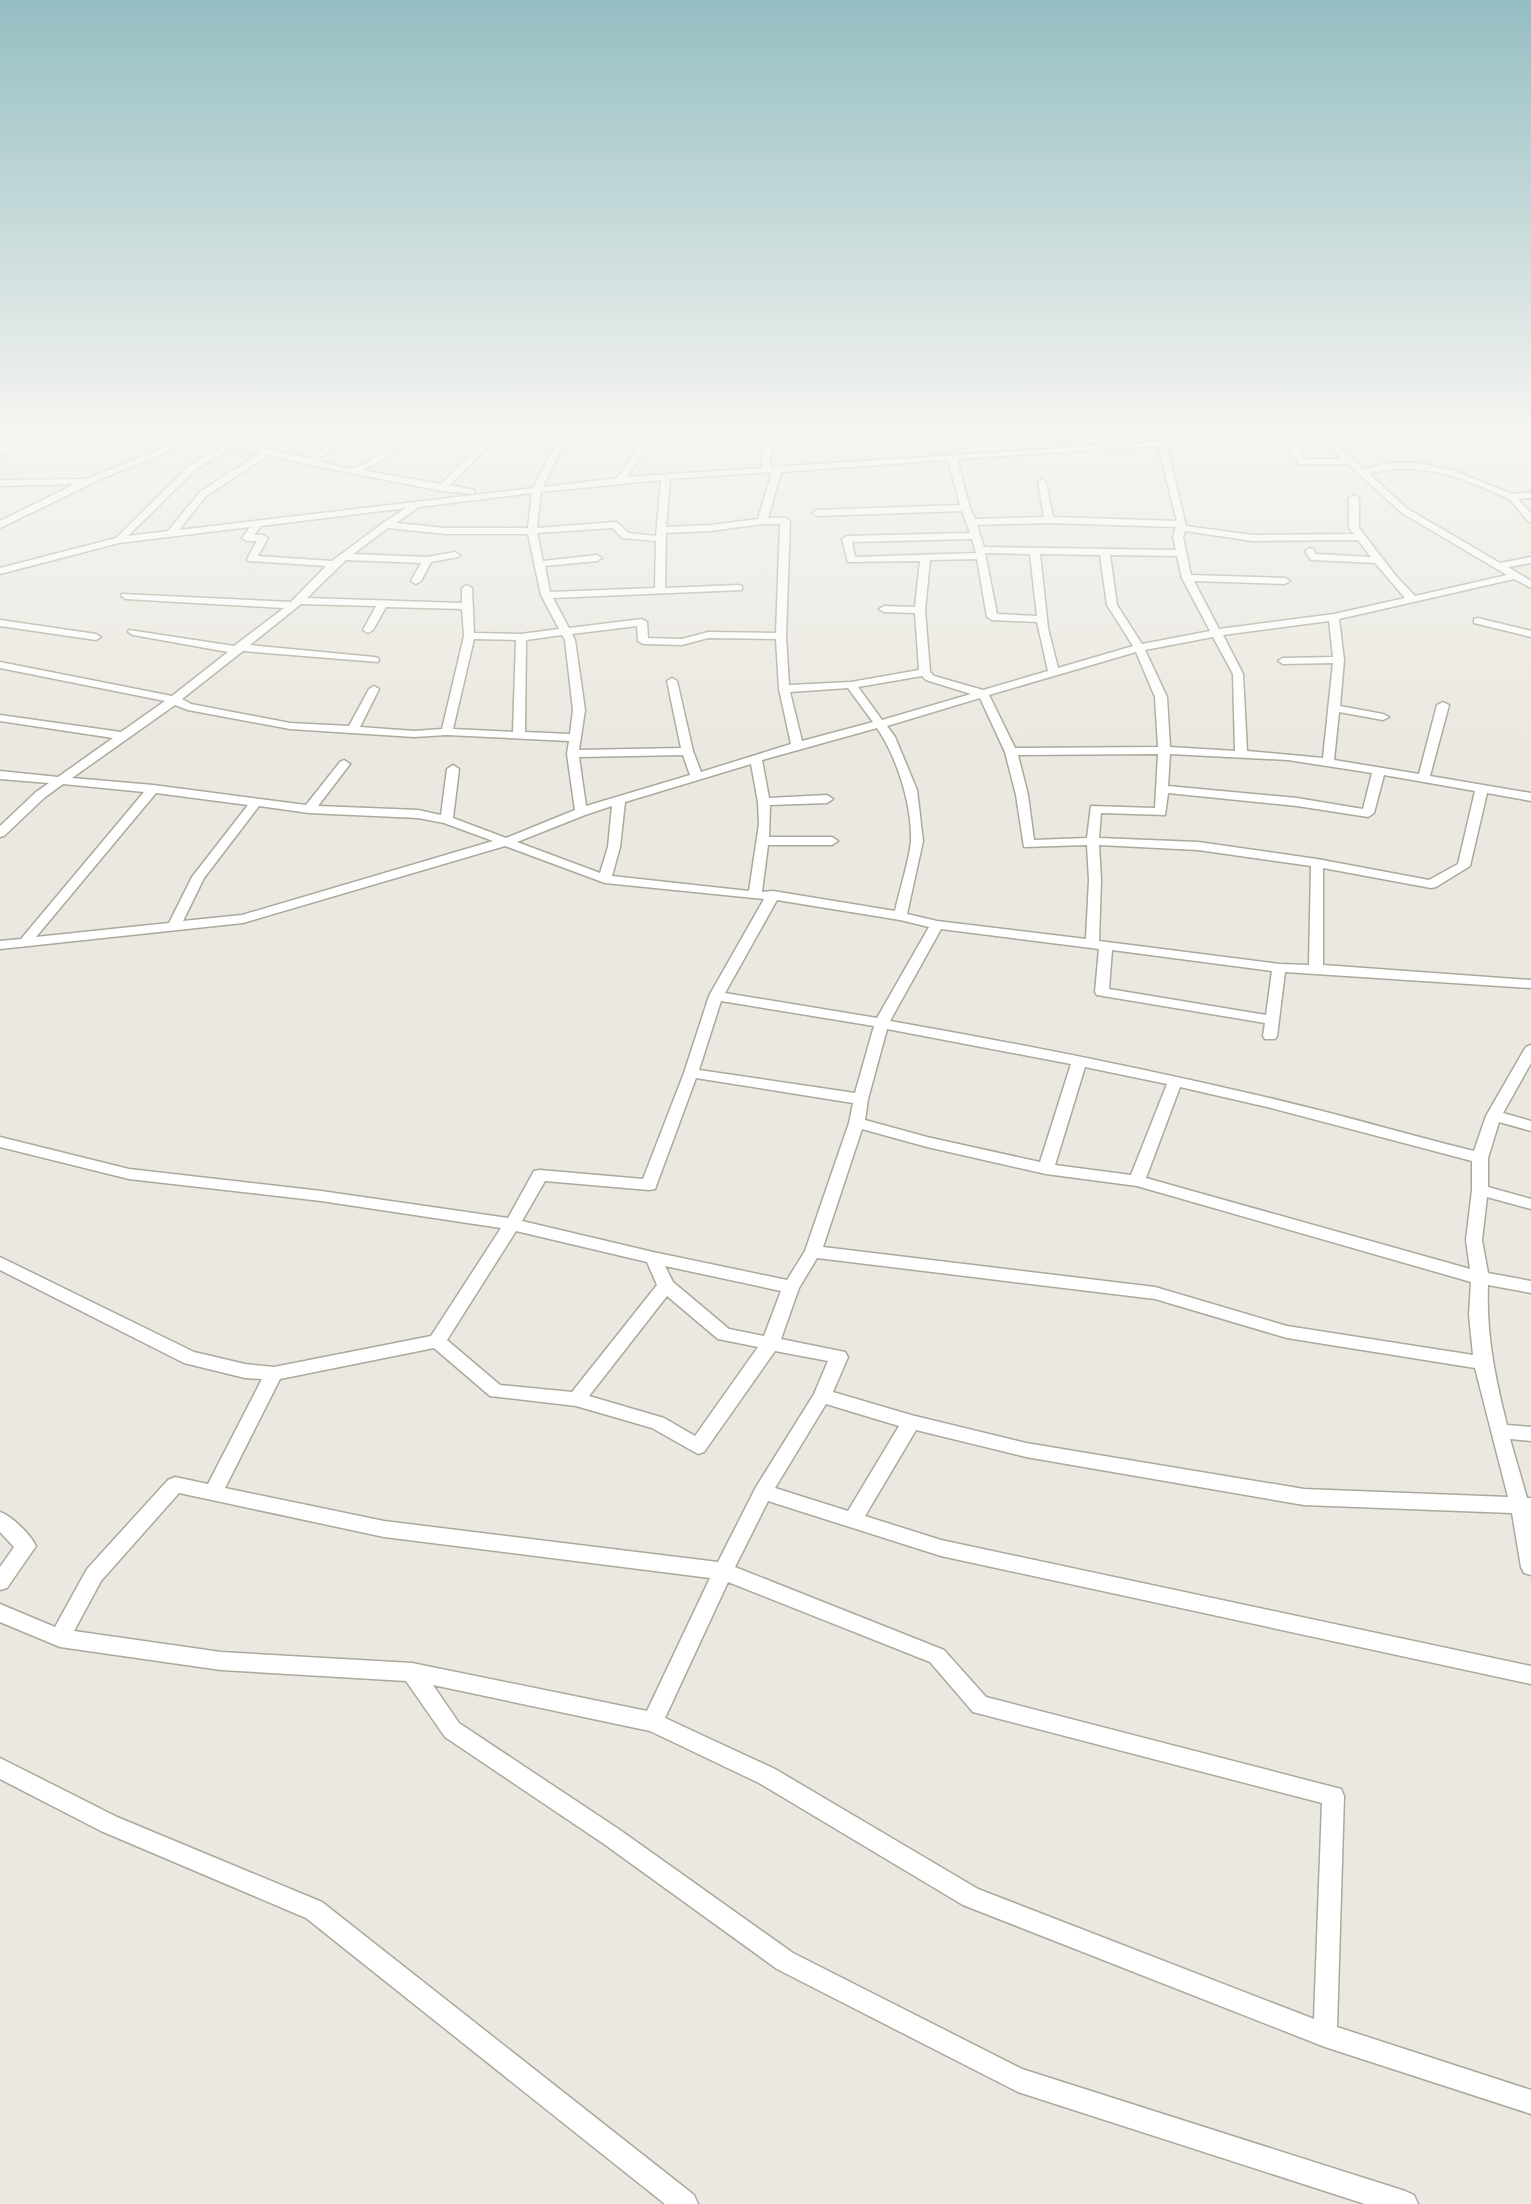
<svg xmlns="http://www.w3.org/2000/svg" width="1531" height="2204" font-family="'PT Sans Narrow',sans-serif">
<rect width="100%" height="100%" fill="#eae8e0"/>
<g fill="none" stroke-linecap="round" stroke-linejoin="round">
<g stroke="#aba99b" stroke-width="3">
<path id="street" d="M24,434H34L0,456V449Z
M185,434H201L250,445L268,434H278L259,447L308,458L342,434H352L317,460C327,463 341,468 351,468C372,467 392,434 415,434L377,463L362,470L441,484L489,437L482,434L500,435L450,485L474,490V494L442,491L309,465L269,455L206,496L179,530L533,488L552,451L565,434H574L560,452L543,487L617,478L647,434H655L627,477L762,468L761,458L772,434H780L769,458L771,467L1278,434H1302L1290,438L1305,459H1342L1316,434H1325L1330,438L1531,434V439L1335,443L1364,470L1388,463H1420L1455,471L1512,494L1531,492V498L1518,499L1531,513V522L1528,521C1521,514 1515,503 1507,498C1499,494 1490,491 1482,487C1446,472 1408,462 1369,474L1408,509L1500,563L1531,557V563L1508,567L1531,581V588L1514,579L1339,619L1344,660L1340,706L1383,714L1389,717L1383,720L1339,712L1334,760L1419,774L1437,705L1443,702L1449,705L1430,776L1531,793V801L1487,793L1470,866L1436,887L1431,888L1323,868V965L1531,980V988L1285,972L1277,1036L1275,1039H1265L1263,1036L1265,1023L1097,995L1095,992L1099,949L941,929L890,1021C1016,1043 1141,1068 1265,1097C1335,1113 1405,1134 1474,1151L1486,1116L1524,1050L1526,1047L1531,1045V1063L1503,1113L1531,1121V1131L1499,1122L1488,1158V1187L1531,1199V1209L1487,1197L1482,1240L1488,1273L1531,1281V1293L1488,1285C1486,1335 1495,1377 1507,1425L1531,1427V1441L1510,1439L1527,1498H1531V1575L1524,1573L1521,1567L1512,1513L1304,1505L1026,1457L916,1430L865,1516L941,1540L1531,1666V1684L941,1556L768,1501L735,1567L944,1650L986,1697L1341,1789L1344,1796L1337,2027L1531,2090V2114L1325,2047L963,1905L759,1783L650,1731L433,1685L459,1723L620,1830L793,1953L1022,2069L1405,2191L1414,2195L1418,2204H1365L1018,2092L777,1969L604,1844L445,1737L406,1681L221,1670L60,1647L0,1622V1604L55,1627L87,1569L168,1480L175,1477L208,1484L262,1379L245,1378L184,1363L0,1270V1257L194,1352L245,1364L274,1367L431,1336L501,1228L321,1201L129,1179L0,1147V1137L129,1169L321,1191L508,1218L534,1171L540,1170L643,1179L684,1073L709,996L764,899L605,883L505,846L243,923L0,949V941L21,939L144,792L63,784L44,798L4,836L0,837V826L36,792L49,783L0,779V771L58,777L113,738L0,721V715L121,732L165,701L0,668V662L172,696L228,652L133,635L128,632L129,630L234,646L284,608L126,599L121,596L122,594L291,602L326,566L249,561L247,559L257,541H247L242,538L250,527L119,543L0,574V568L116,538L189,466L224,445L201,439L177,448L101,479L0,528V521L75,484L0,486V480L86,479L191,437ZM1282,439L1299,464H1348L1402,513L1507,575L1415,596L1396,576L1359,528V498L1354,495L1349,498V528L1354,534L1253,535L1186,526L1167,446ZM1158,446L1177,521L1053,517L1046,482L1042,479L1038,482L1044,517L975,519L970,508L957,459ZM233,447L260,453L200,492L168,531L128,536L195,470ZM948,460L960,505L817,510L812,513L817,516L962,511L970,533L847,536L842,539L848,562L920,561L915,607L884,606L879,609L884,612L915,613L919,670L851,682L789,685L786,636L790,521L785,518H768L781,472ZM772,472L758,519L711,525L666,527L670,479ZM661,480L656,536L628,533L618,523L615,522L537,528L541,492ZM532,493L528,528H446L396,523L419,507ZM406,508L383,523L332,561L258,556L268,538L263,535H254L261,526ZM1049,523L1176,527L1173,537L1176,550L984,547L977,525ZM762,524H780L776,633L708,632L682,639L648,638L647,622L642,619L569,628L553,598L742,590V586L738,585L665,588L666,533L711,531ZM388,528L446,534H528L541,595L559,629L521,634L474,633L472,588L467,585L462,588V603L307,598L346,560L421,563L411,581L416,584L421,581L431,562L458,557L460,555L455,552L427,557L353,554ZM613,528L622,538L656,541L655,588L550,592L545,566L597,561L602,558L597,555L543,561L537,533ZM1185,531L1253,541L1358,540L1371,557L1316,554L1313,549L1310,548L1305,551L1310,559L1313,560L1375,563L1405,598L1334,614L1219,629L1194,581L1285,584L1290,581L1285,578L1191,575L1183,537ZM972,539L976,553L855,557L852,542ZM985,553L1030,554L1037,616L997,614ZM1040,554L1100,555L1107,605L1133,646L1058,668L1048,628ZM1110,555L1177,556L1182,578L1210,631L1142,644L1117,605ZM977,559L987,617L992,620L1037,622L1048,671L983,690L934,676L930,672L925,610L930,560ZM301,604L376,606L363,630L368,633L373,630L386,607L462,609L464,636L442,729L414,731L360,727L379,689L374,686L369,689L349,726L290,723L191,704L182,699L243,651L378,662L379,660L378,658L374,657L250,645ZM1329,621L1333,657L1283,658L1278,661L1283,664L1333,663L1323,758L1247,751L1243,674L1223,635ZM637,626L638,641L643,644L682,645L708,638L776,639L779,689L791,744L701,772L693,751L677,681L672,678L667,681L681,748L579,750L585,710L575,640L572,634ZM562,635L565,640L573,710L570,734L525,732L526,640ZM1213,637L1233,674L1235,751L1170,747L1167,697L1145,650ZM474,639L516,640L513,732L453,729ZM1136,652L1155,697L1158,747L1015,748L989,695ZM922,676L926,680L971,694L882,720L858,687ZM848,688L873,722L802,741L790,692ZM980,698L1005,752L1016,795L1024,847L1087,845L1089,880L1086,939L937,921L907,914L923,841L917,790L895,737L887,726ZM175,705L188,710L290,729L414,737L447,735L569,741L567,754L575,810L506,838L453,818L459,769L453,765L447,769L441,815L418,810L318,806L350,764L344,760L340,762L306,805L153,785L72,778ZM877,728C897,757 912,805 911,840C910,858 899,892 895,911L773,891L762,892L768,845H832L838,841L832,837H769L770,805L827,803L833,799L827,795L769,798L762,760ZM1158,754L1155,808L1091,806L1087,838L1034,840L1028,795L1018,755ZM1170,754L1288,760L1372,773L1363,809L1297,798L1168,786ZM683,755L690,775L586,806L579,757ZM751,764L758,802L759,824L749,891L612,876L620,847L625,802ZM1384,775L1475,791L1458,864L1429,880L1317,859L1198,842L1099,838L1101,813L1165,815L1168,793L1297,806L1368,817L1374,813ZM156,793L248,805L192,877L169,923L36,937ZM259,806L309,813L418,818L444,823L493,841L242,915L183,921L204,878ZM612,806L608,847L600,873L517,842L585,815ZM1099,845L1198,850L1311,866L1309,965L1279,964L1099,941L1101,880ZM777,900L900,920L929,927L877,1018L725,993ZM1112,950L1272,971L1266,1015L1109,989ZM721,1001L874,1026L855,1093L699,1070ZM887,1029L1071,1064L1040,1162L927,1137L865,1120L868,1099ZM1085,1067L1167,1084L1131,1175L1055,1165ZM696,1078L853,1103L849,1123L805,1251L787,1280L653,1252L522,1221L545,1181L649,1190L655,1189ZM1180,1087L1267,1107L1472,1161V1190L1466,1240L1470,1269L1146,1178ZM862,1129L927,1147L1046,1174L1137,1186L1471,1282L1469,1315L1473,1355L1287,1326L1155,1287L823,1247ZM516,1231L647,1262L657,1285L572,1392L500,1385L447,1340ZM817,1258L1155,1299L1287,1338L1475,1368L1508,1497L1304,1489L1026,1443L911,1415L833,1392L848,1357L845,1352L781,1339L799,1288ZM665,1266L781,1291L764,1336L729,1329L673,1282ZM667,1296L718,1339L758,1347L695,1436L664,1418L589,1396ZM434,1348L490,1396L576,1406L652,1428L698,1454L704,1452L775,1351L828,1361L814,1394L756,1487L718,1562L384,1521L225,1488L280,1379ZM826,1404L899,1426L848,1511L775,1488ZM179,1493L384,1537L710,1578L647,1711L412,1663L221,1652L74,1631L101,1581ZM728,1582L930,1662L973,1712L1322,1803L1314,2019L978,1889L775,1769L665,1718Z
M997,434L1094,436L1098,439L1094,442L1001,437Z
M1478,618L1531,631V637L1474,623V619Z
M0,620L96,634L101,637L96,640L0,626Z
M0,1512C13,1517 30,1534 36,1546L7,1588L0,1590V1567L14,1547L0,1532Z
M0,1758L117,1817L322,1902L694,2195L698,2204H665L306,1918L101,1831L0,1779Z"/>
</g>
<use href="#street" fill="#fff" fill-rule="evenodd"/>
</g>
<linearGradient id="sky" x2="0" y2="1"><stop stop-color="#95bec2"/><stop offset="0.58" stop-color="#f6f5f1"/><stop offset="1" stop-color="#f6f5f1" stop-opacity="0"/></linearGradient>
<rect width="1531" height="743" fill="url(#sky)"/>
</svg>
